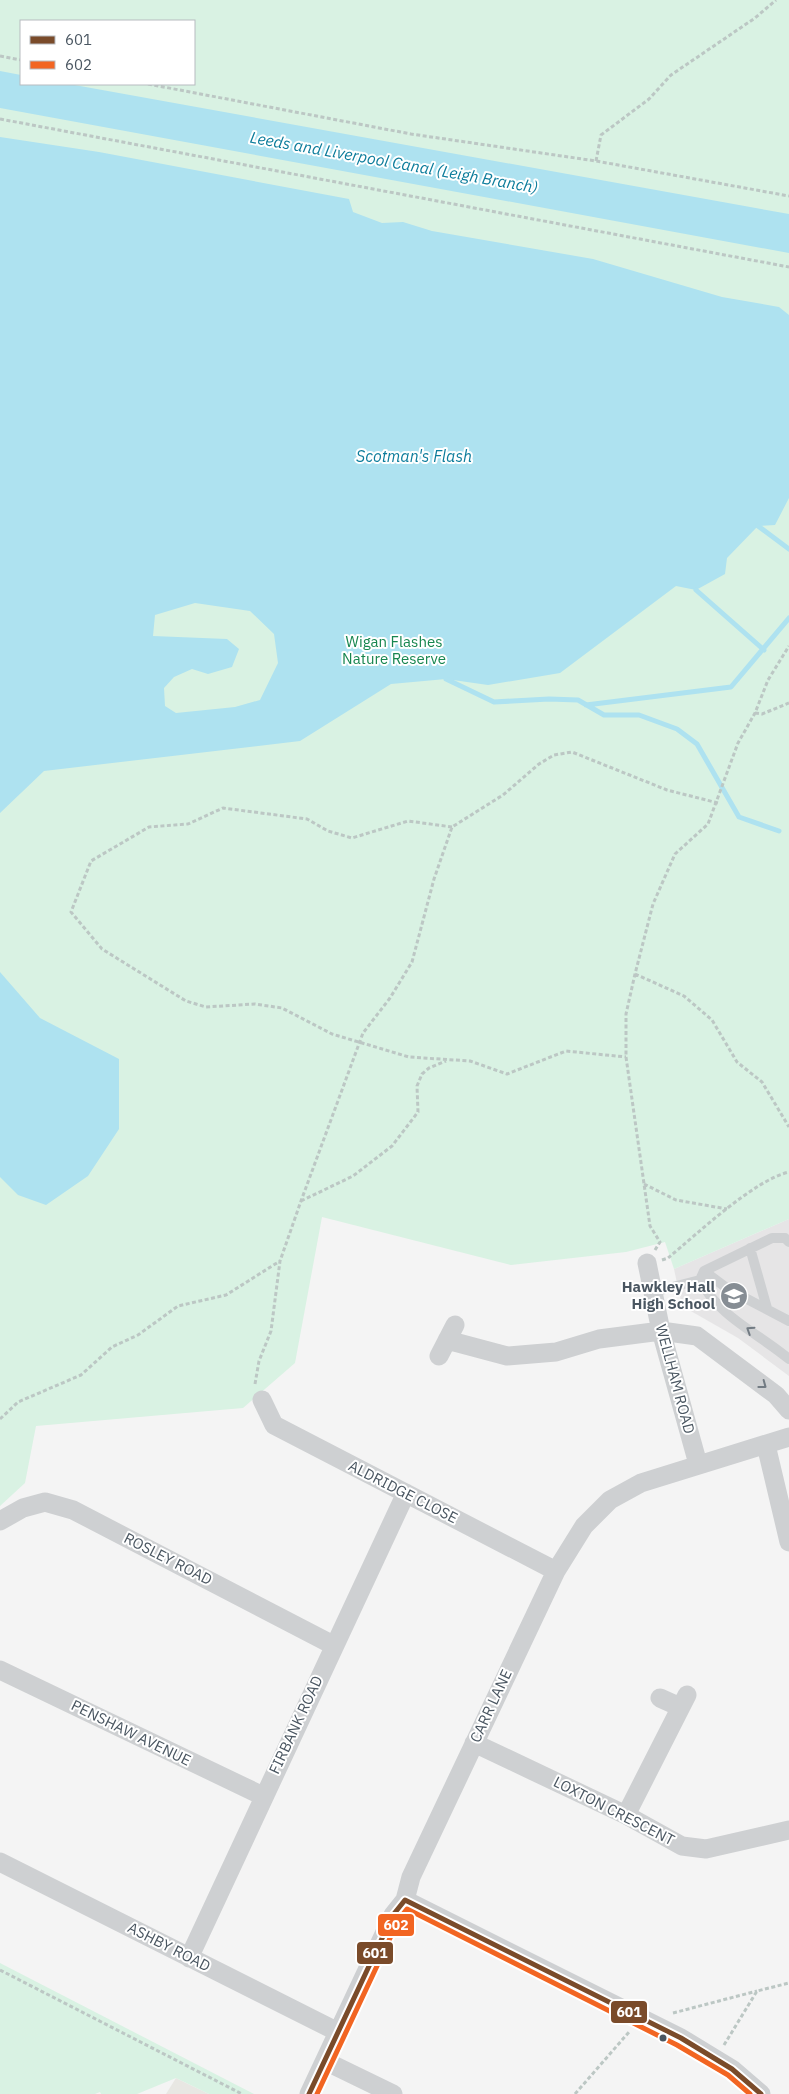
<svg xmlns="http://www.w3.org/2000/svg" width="789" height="2094" font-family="'IBM Plex Sans',sans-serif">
<rect width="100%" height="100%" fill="#f4f4f4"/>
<path fill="#e8e7e3" d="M176,2078L186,2083L209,2094H166Z"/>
<path fill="#e6e5e6" d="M789,1219V1376L738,1338L682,1306L674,1269Z"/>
<path fill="#d9f2e3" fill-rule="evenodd" d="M0,0H789V1219L674,1269L665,1242L626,1252L511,1265L322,1217L295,1363L243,1408L36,1426L25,1483L0,1506ZM21,21H194V84H21Z
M0,1963L254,2094H209L176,2078L137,2094H101L100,2092L95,2094H0Z"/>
<path fill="#aee2f0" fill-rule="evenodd" d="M0,71L21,75V84H69L789,214V253L0,108Z
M0,137L99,152L349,199L353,212L382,223L403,222L432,231L593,259L722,297L779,307L789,315V498L775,525L758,526L727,558L725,574L696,590L676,586L560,673L488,685L446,679L391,684L300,741L44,771L0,813ZM195,603L250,611L274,634L278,663L260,700L235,707L176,713L165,706L164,688L174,677L192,669L208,674L232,667L239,649L227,639L153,636L155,615Z
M0,972L40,1018L119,1059V1129L88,1176L46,1205L18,1195L0,1177Z"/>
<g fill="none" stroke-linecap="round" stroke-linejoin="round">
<path stroke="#aee2f0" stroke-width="5" d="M758,526L789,549
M696,590L764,650
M446,679L494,702L549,699L578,700L604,715H639L677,729L697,744L739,817L779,831
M586,705L731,687L789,618"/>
<path stroke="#bcc7c4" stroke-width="3" stroke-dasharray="4 2.5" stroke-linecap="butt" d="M0,56L21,60
M148,84L411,134L596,161L789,196
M0,119L789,267
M596,161L601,135L649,99L671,75L755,18L776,0
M755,713L762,714L789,703
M452,827L408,821L352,838L328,831L307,819L223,808L188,824L149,827L91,861L71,912L102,949L186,1001L206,1007L255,1004L282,1008L332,1034L409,1057L470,1061L507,1074L566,1051L626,1057
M635,974L684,996L712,1020L737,1062L762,1082L789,1127
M644,1184L676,1200L727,1209
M301,1201L353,1176L392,1146L418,1112L417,1086L422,1074L429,1068L446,1061
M655,1250L660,1242L650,1226L626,1057V1014L635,974L653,904L675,854L708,824L738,743L755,713L768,680L789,646
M662,1260L668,1258C697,1234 754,1180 789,1172
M255,1384L259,1361L271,1331L280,1261L301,1201L363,1033L390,998L412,962L434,879L452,827L503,795L539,764L554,755L572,752L667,790L718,803
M0,1419L18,1402L81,1375L112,1347L138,1335L178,1306L226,1295L280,1261
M0,1970L242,2094
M673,2013L757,1991
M724,2045L757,1991L789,1983
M575,2094L629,2032"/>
<path stroke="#ced0d2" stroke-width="10" d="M789,1242L785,1238H772L704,1271L700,1280C719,1317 758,1333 789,1359
M750,1248L767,1308
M704,1271L728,1289L789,1321
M653,1292L700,1280"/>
<path stroke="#ced0d2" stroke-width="19" d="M647,1263L661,1331L698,1464
M447,1340L507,1356L556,1352L599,1339L661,1331L697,1336L776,1395L789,1410
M439,1356L455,1325
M262,1400L274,1425L556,1571
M766,1445L789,1542
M0,1521L23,1508L45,1502L73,1510L333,1645
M0,1670L263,1796
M660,1698L680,1707
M474,1743L626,1815L682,1846L706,1849L789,1830
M626,1815L687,1695
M0,1862L338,2032
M405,1900L681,2038L732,2069L761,2094
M189,1958L406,1493
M325,2061L393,2094
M309,2094L393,1915L405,1900L411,1877L556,1571L584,1526L610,1500L641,1483L789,1437"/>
<g stroke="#fff" stroke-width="9">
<path id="bus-1" d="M309,2094L393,1915L405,1900L681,2038L732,2069L761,2094"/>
</g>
<g stroke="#fff" stroke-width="9">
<path id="bus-2" d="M317,2094L399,1919L407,1909L677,2045L728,2075L750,2094"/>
</g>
<use href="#bus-1" stroke="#7a4b2a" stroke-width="5"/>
<use href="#bus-2" stroke="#f26522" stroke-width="5"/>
</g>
<defs><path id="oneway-chevron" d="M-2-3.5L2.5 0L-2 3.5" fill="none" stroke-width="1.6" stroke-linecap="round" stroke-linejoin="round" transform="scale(1.25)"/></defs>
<g stroke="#727b83">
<use href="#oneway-chevron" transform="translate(750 1330) rotate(-147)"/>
<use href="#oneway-chevron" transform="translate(763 1385) rotate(37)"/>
</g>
<defs>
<g id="school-disc" transform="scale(1.4375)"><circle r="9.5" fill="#868d94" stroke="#fff"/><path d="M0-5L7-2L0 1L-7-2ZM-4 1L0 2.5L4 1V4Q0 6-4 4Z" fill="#fff"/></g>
</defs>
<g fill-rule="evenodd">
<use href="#school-disc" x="734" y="1296"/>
</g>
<circle fill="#4a5661" stroke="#fff" stroke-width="2" cx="663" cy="2038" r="4.5"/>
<g text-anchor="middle" stroke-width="4" stroke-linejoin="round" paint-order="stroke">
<g font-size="15" fill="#17864f" stroke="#fff">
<text x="394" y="647">Wigan Flashes<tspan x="394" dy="17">Nature Reserve</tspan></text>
</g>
<g font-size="15" font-weight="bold" fill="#4a5661" stroke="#fff" text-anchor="end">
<text x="715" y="1292">Hawkley Hall<tspan x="715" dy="17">High School</tspan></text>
</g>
<g font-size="15" fill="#4a5661" stroke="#fff">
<text transform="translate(675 1379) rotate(75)" y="5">WELLHAM ROAD</text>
<text transform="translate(403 1492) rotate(27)" y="5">ALDRIDGE CLOSE</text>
<text transform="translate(168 1559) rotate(27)" y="5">ROSLEY ROAD</text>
<text transform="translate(491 1706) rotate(-65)" y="5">CARR LANE</text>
<text transform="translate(296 1725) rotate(-65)" y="5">FIRBANK ROAD</text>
<text transform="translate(131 1733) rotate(26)" y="5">PENSHAW AVENUE</text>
<text transform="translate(614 1811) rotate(27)" y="5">LOXTON CRESCENT</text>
<text transform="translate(169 1947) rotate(27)" y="5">ASHBY ROAD</text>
</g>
<g font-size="16" font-style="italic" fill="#0c7c9b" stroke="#fff">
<text transform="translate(394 162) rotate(10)" y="6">Leeds and Liverpool Canal (Leigh Branch)</text>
<text x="414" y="462">Scotman's Flash</text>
</g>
</g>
<g stroke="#fff" stroke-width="2">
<rect x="377" y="1913" width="38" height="24" rx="5" fill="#f26522"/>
<rect x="356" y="1941" width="38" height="24" rx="5" fill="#7a4b2a"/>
<rect x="610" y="2000" width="38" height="24" rx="5" fill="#7a4b2a"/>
</g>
<g font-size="14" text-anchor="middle" font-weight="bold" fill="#fff">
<text x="396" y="1930">602</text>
<text x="375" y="1958">601</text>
<text x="629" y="2017">601</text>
</g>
<rect x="20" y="20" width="175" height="65" fill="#ffffff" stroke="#b7bbc0"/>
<rect x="30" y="36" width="25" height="8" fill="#7a4b2a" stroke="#b7bbc0"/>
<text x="65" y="45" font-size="15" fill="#4a5661">601</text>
<rect x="30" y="61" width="25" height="8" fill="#f26522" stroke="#b7bbc0"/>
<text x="65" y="70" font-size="15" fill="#4a5661">602</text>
</svg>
